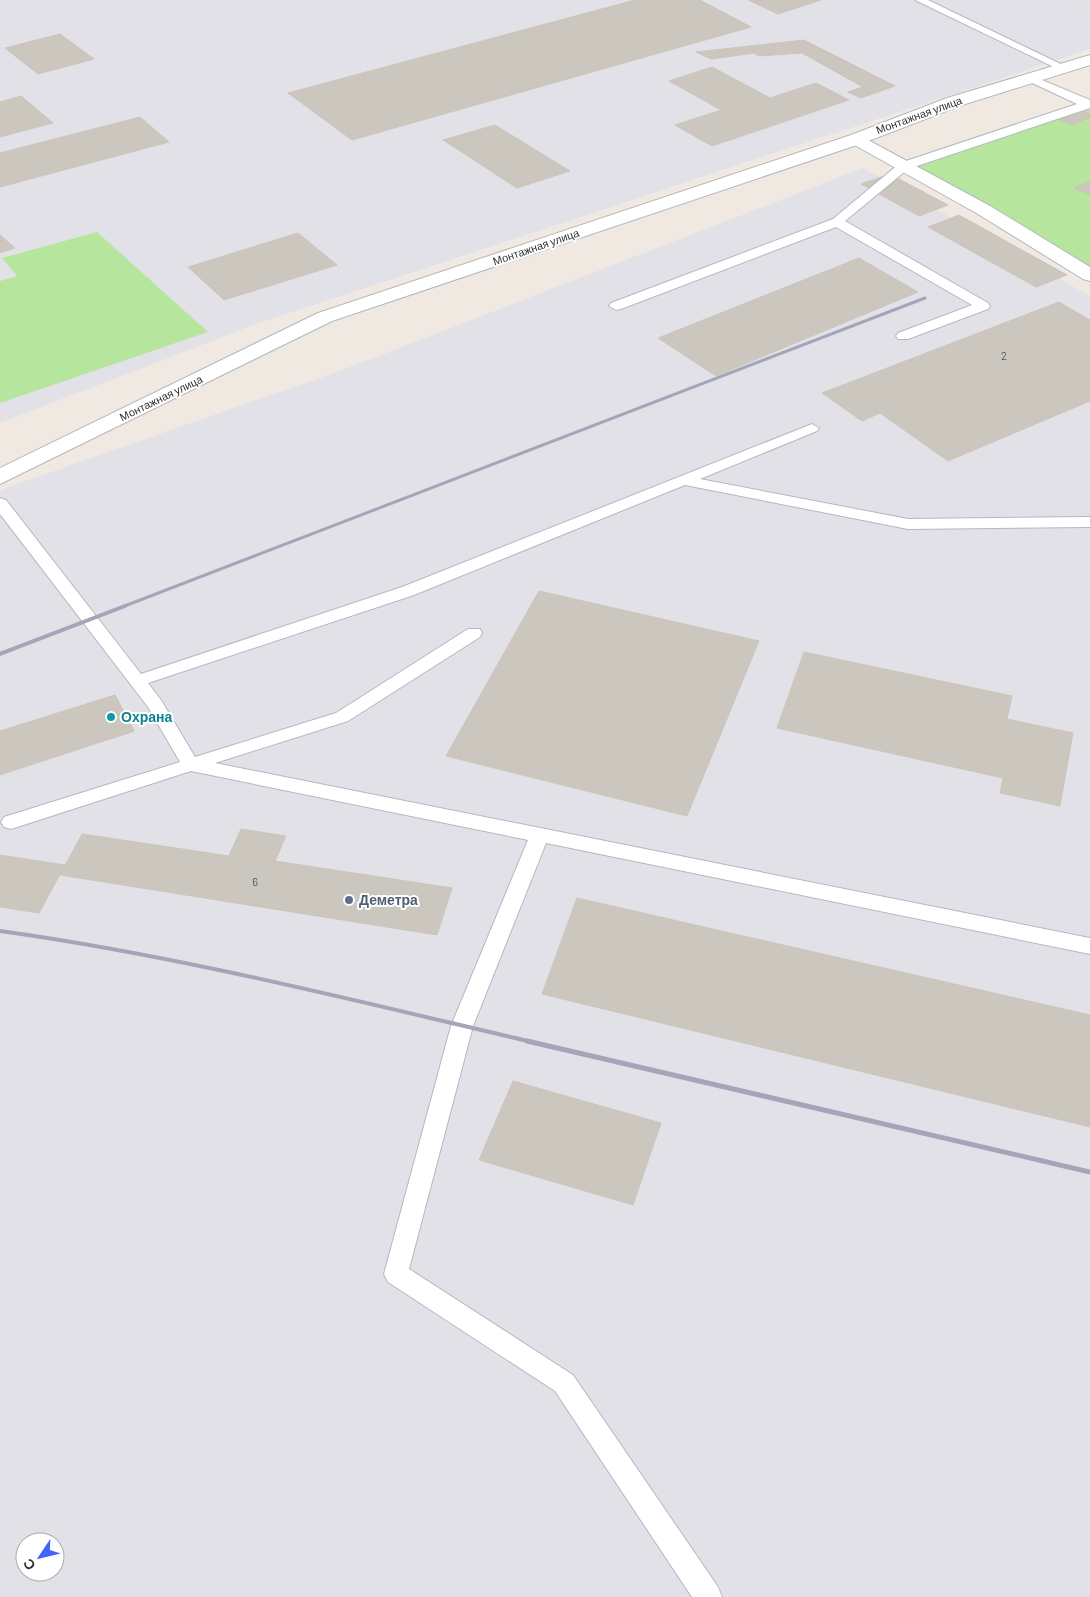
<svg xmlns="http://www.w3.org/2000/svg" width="1090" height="1597" font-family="Barlow,sans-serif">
<rect width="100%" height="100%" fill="#efe9e1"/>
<path fill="#e3e1e8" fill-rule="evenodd" d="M0,0H1086L1090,2V49L256,324L0,423Z
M863,168L1090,296V1597H0V490L337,372ZM25,1542H55V1572H25Z"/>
<path fill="#b6e59e" d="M1090,101V281L904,166Z
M97,232L208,332L0,403V281L17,276L2,258Z"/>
<path fill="#cbc7bf" stroke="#cbc5ba" d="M635,0H700L751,27L352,140L288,93Z
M748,0H821L778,14Z
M60,34L94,59L38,74L5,48Z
M804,40L895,86L861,98L848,92L863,87L802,53L759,56L754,53L711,59L696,52Z
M712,67L770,98L816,83L849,100L712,146L675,125L721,110L669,81Z
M21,96L53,123L0,137V102Z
M1080,110L1090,114V117L1073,125L1060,120Z
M140,117L169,142L0,187V153Z
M495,125L570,171L517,188L443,140Z
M890,174L948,205L919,216L861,184Z
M1088,182L1090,183V195L1074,188Z
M959,215L1067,275L1036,287L928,227Z
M298,233L337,265L224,300L188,267Z
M0,235L15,248L0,253Z
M859,258L918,292L716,376L658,338Z
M1059,302L1090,320V401L948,461L880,413L862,421L822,393Z
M539,591L759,641L687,816L446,756Z
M804,652L1012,696L1007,719L1073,733L1060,806L1000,793L1003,778L777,728Z
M115,695L134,731L0,775V731Z
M115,695L134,731L107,740L87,704Z
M241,829L286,836L275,861L452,888L437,935L60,875L82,834L229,856Z
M0,855L65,865L39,913L0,907Z
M577,898L1090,1015V1127L542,994Z
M513,1081L661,1123L633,1205L479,1160Z"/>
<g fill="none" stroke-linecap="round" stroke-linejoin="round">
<g stroke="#b4b7c1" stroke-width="2">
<path id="service" d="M915,0H928L1069,68L1064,71L1060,70Z
M1030,75L1090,100V108L908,169L845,221L988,303L990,306L988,309L908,339H898L896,336L898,333L972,305L836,227L621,309L616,310L609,306L611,303L833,219L900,163L1077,104L1026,80V76Z
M812,424L819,428L817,431L700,479L908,519L1090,517V527L908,529L685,485L414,595L148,683L161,700L195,757L336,713L468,629H480L482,633L480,637L348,721L215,763L1090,938V954L546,843L473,1026L409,1269L573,1375L718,1587L722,1597H692L555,1391L388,1282L384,1274L451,1026L528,840L191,771L11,829L4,827L1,822L4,817L180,762L148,707L0,514V498L6,500L141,674L402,587Z"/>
</g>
<g stroke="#b4b7c1" stroke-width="2">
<path id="minor" d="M857,134L990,206L1090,267V281L1083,279L978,214L851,143L848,139L851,135Z"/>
</g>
<g stroke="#b4b7c1" stroke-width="2">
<path id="tertiary" d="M1090,55V65L959,106L863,143L332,321L0,484V468L318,313L851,135L947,98Z"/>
</g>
<use href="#service" fill="#fff" fill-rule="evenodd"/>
<use href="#minor" fill="#fff" fill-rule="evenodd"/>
<use href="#tertiary" fill="#fff" fill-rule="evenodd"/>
<path stroke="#a3a6b8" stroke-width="3" d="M122,607L925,298"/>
<path stroke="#a3a6b8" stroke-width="4" d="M0,654L125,606
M0,931C180,956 356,1001 532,1042"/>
<path stroke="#a3a6b8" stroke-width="5" d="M527,1041L1090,1172"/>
</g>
<circle fill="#0f9aa8" stroke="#fff" stroke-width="2" cx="111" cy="717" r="5"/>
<circle fill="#5c6f8a" stroke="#fff" stroke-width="2" cx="349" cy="900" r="5"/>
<g text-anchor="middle" stroke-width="4" stroke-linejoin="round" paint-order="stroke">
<g font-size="11" fill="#2e2e2e" stroke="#fff">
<text transform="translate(919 115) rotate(-20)" y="4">Монтажная улица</text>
<text transform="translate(536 247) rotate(-19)" y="4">Монтажная улица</text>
<text transform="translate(161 398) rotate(-26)" y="4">Монтажная улица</text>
</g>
<g font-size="11" fill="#555452">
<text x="1004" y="360">2</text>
<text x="255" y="886">6</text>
</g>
<g font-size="14" font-weight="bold" fill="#0d838f" stroke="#fff" text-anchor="start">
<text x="121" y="722">Охрана</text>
</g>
<g font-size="14" font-weight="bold" fill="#4e5e75" stroke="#fff" text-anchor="start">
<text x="359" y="905">Деметра</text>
</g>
</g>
<g transform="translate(40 1557) rotate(235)"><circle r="24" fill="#ffffff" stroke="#ababab"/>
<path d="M0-4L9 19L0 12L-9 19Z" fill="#4264fb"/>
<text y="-8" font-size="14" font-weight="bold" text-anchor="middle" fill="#2e2e2e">С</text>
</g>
</svg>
